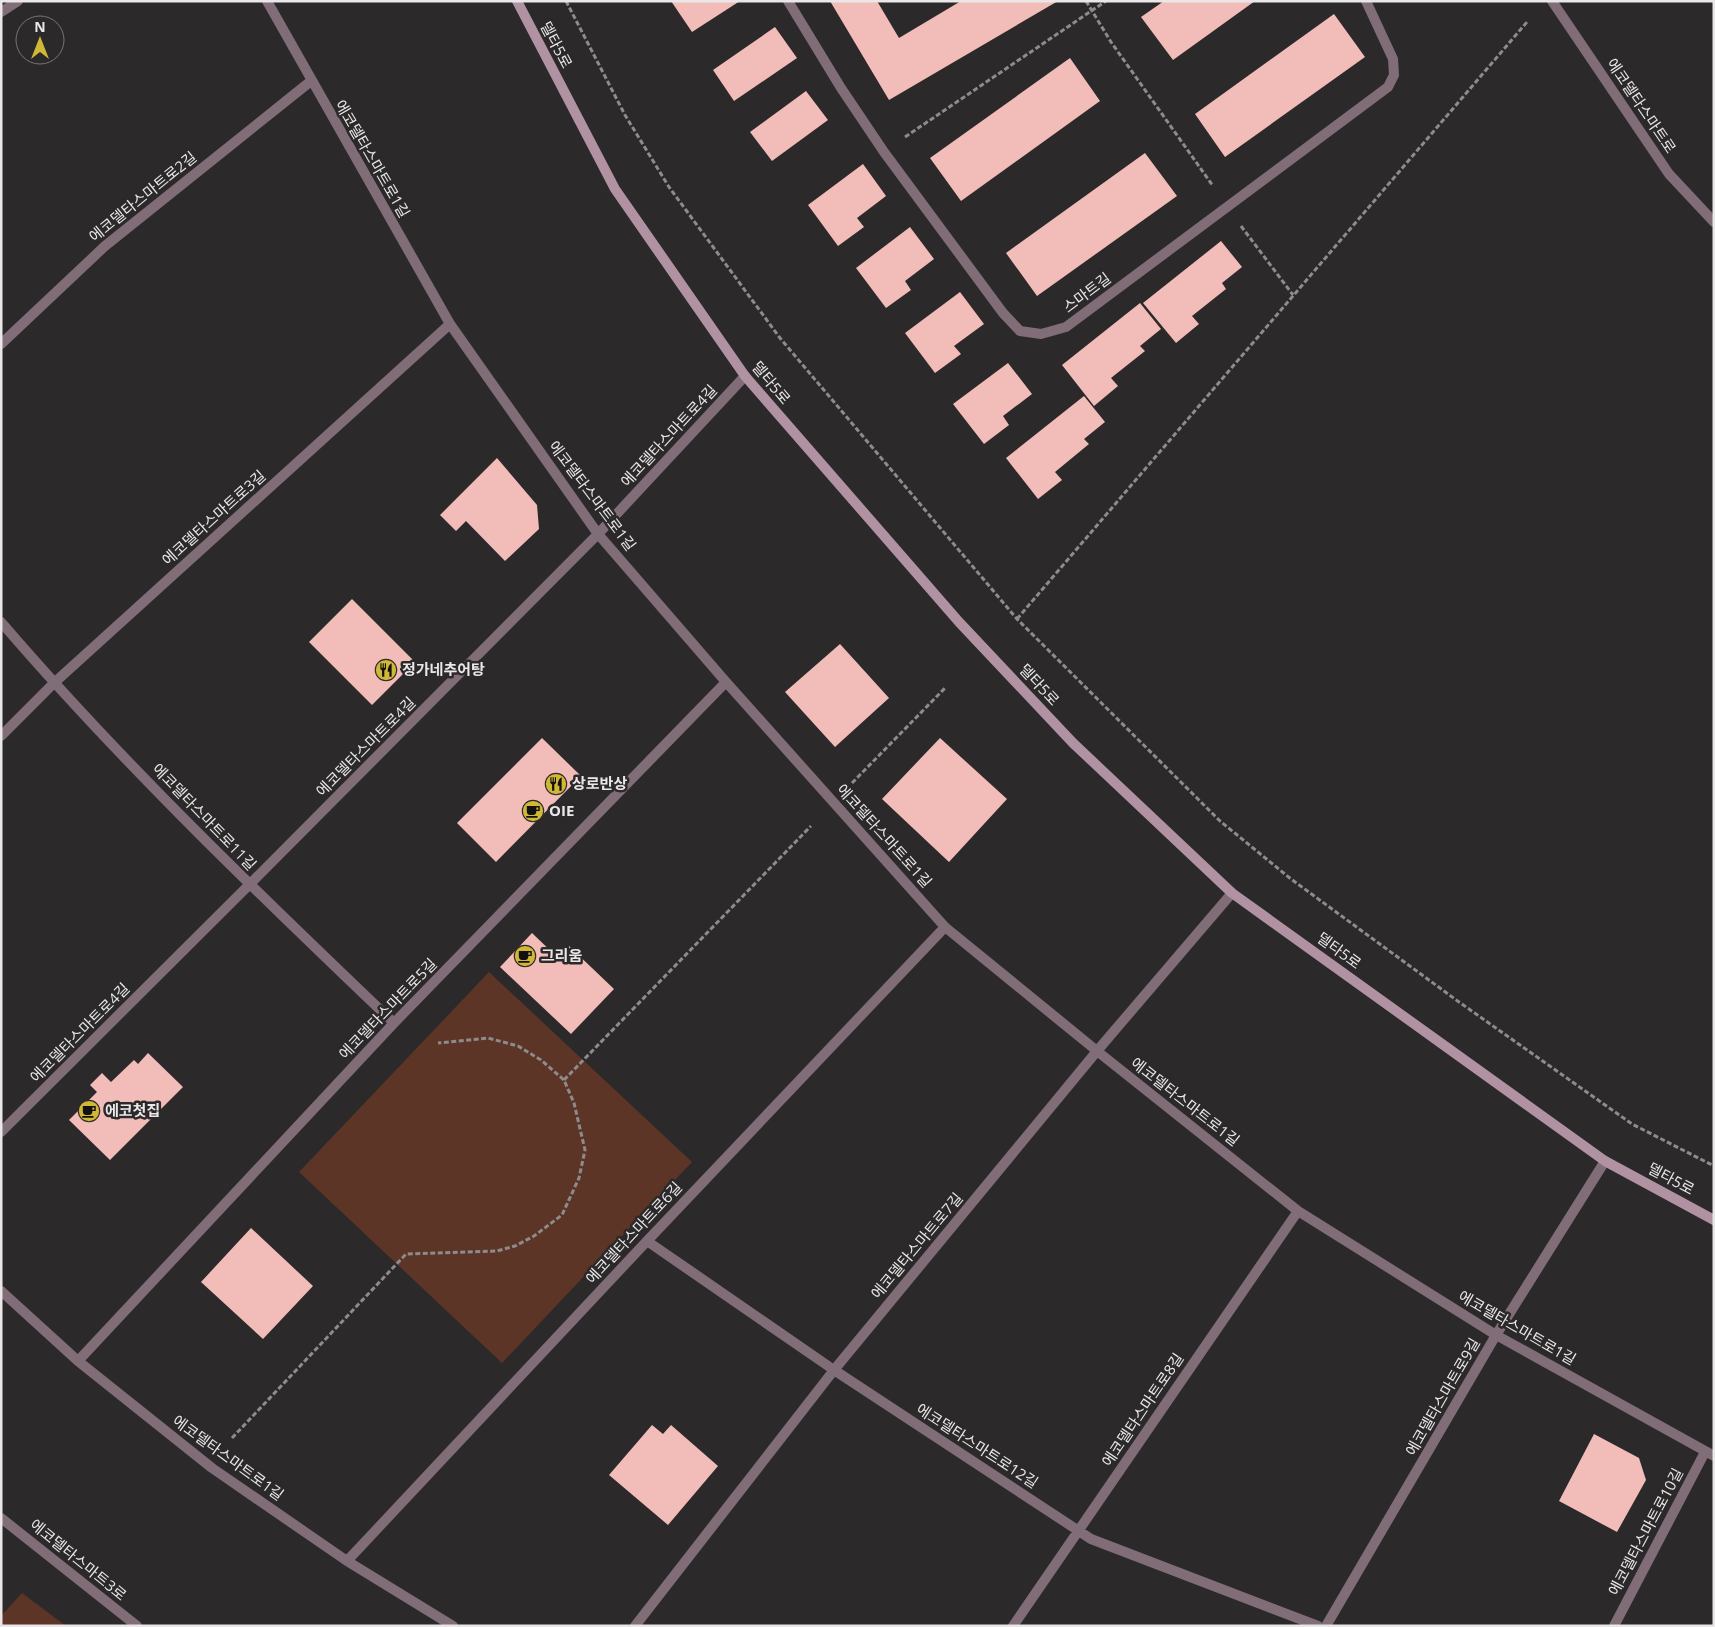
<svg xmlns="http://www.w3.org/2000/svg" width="1715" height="1627" font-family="'Open Sans','Noto Sans KR',sans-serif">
<rect width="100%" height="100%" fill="#2c292a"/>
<path fill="#5c3526" d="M489,972L692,1162L502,1363L299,1172Z
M22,1593L66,1626H1V1616Z"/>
<path fill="#f2bcb9" d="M671,1H740L692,32Z
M830,1H877L899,38L961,1H1058L889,100Z
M1164,1H1255L1173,60L1141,17Z
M1334,14L1365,57L1225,157L1195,114Z
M775,27L797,58L734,101L713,70Z
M1070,58L1100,101L961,201L930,158Z
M806,91L828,120L772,161L750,132Z
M1145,153L1177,196L1037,296L1006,253Z
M863,164L886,196L857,218L864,227L838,246L808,205Z
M910,227L934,259L905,281L911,290L886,308L856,268Z
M1221,241L1242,267L1222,283L1226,289L1192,316L1199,324L1176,343L1143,303Z
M960,292L984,324L954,346L961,354L935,373L905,333Z
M1140,303L1161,329L1140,346L1145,351L1111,378L1118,386L1094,406L1062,365Z
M1008,363L1032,394L1003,416L1009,425L984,444L953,404Z
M1084,396L1105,422L1084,439L1089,444L1055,472L1062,480L1038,499L1006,458Z
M497,458L537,505L539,529L505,561L466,521L456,531L440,515Z
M352,599L415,662L372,705L309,642Z
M840,644L889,698L835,747L785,692Z
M542,738L581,776L496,862L457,823Z
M940,738L1007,799L949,862L882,799Z
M532,933L558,958L569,946L614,989L571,1034L500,967Z
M148,1053L183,1087L110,1160L69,1120L97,1092L90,1085L102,1073L111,1082L134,1060L138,1064Z
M251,1228L313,1286L263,1339L201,1282Z
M652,1425L663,1434L671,1425L718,1466L668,1525L609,1475Z
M1594,1434L1639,1458L1646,1480L1617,1532L1559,1501Z"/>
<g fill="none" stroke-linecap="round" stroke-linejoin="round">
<path stroke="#8e8b8c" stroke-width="3" stroke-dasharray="5 2.5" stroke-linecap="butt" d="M566,1L625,115L669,187L780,338L1017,619L1220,821L1291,879L1459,1002L1632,1124L1714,1166
M1086,1L1111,42L1213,186
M905,137L1106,1
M1241,226L1293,295
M1017,619L1527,22
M852,783L946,687
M564,1080L811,826
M232,1438L406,1254L497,1251L515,1246L534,1236L562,1215L579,1178L585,1150L574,1103L564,1080L541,1060L518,1046L488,1038L438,1043"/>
<path stroke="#806d77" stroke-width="10" d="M788,1L841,88L884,152L1003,313L1020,331L1041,334L1066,327L1388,87L1394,75L1393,59L1366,1"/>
<path stroke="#806d77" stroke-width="10" d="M267,1L450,324L598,534L726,682L945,927L1097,1051L1298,1211L1496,1335L1714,1456
M1552,1L1669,174L1714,222
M1,12L18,1
M1,344L105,246L311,81
M1,622C123,764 259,894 394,1023
M1,736L54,683L450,324
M1,1132L249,885L598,534L745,376
M647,1241L834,1370L1091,1539L1318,1626
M1,1291L78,1361L212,1468L347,1561L453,1626
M78,1361L394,1023L726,682
M1,1518L137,1626
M347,1561L647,1241L945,927
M635,1626L834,1370L1097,1051L1232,893
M1013,1626L1298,1211
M1326,1626L1496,1335L1605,1161
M1614,1626L1705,1452"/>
<path stroke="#b192a3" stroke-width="10" d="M517,1L615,189L745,376L959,622L1073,743L1232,893L1605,1161L1714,1220"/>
</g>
<defs>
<g id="restaurant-disc" transform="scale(1.125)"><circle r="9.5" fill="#d1b736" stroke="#2c292a"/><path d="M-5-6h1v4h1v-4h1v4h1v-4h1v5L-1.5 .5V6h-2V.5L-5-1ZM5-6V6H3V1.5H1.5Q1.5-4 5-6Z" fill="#111"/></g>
<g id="cafe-disc" transform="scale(1.125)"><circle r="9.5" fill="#d1b736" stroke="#2c292a"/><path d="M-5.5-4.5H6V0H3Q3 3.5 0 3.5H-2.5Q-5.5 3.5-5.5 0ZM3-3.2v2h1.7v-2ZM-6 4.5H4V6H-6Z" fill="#111"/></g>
</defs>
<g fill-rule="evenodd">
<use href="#restaurant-disc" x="386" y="670"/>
<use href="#restaurant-disc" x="556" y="784"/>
<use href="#cafe-disc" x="533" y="811"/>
<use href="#cafe-disc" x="525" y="956"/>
<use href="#cafe-disc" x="89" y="1111"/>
</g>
<g text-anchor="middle" stroke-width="5" stroke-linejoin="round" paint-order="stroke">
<g font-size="15" fill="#e9e7e7" stroke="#2c292a">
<text transform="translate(556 45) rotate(62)" y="5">델타5로</text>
<text transform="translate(1641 106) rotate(56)" y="5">에코델타스마트로</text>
<text transform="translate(372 159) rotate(60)" y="5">에코델타스마트로1길</text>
<text transform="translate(143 197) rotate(-39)" y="5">에코델타스마트로2길</text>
<text transform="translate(1087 293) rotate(-37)" y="5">스마트길</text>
<text transform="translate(771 383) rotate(50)" y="5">델타5로</text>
<text transform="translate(669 436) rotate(-47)" y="5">에코델타스마트로4길</text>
<text transform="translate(592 496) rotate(53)" y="5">에코델타스마트로1길</text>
<text transform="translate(214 518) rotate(-42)" y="5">에코델타스마트로3길</text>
<text transform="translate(1039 685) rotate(47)" y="5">델타5로</text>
<text transform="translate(366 747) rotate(-45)" y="5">에코델타스마트로4길</text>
<text transform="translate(204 817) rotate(46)" y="5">에코델타스마트로11길</text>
<text transform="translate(884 836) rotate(48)" y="5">에코델타스마트로1길</text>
<text transform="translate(1339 951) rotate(36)" y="5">델타5로</text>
<text transform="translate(388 1009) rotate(-46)" y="5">에코델타스마트로5길</text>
<text transform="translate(80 1033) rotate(-45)" y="5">에코델타스마트로4길</text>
<text transform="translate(1185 1102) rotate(38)" y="5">에코델타스마트로1길</text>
<text transform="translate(1671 1179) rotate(28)" y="5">델타5로</text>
<text transform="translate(634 1233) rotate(-47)" y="5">에코델타스마트로6길</text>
<text transform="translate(917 1246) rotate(-50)" y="5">에코델타스마트로7길</text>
<text transform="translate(1517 1328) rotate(30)" y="5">에코델타스마트로1길</text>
<text transform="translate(1443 1397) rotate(-60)" y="5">에코델타스마트로9길</text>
<text transform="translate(1143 1410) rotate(-56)" y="5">에코델타스마트로8길</text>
<text transform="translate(977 1446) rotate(33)" y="5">에코델타스마트로12길</text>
<text transform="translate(228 1458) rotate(36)" y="5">에코델타스마트로1길</text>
<text transform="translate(1646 1532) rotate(-62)" y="5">에코델타스마트로10길</text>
<text transform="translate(78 1560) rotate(39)" y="5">에코델타스마트3로</text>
</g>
<g font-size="15" font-weight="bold" fill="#e9e7e7" stroke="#2c292a" text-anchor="start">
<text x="402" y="675">정가네추어탕</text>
<text x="572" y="789">상로반상</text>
<text x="549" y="816">OIE</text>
<text x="541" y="961">그리움</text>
<text x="105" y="1116">에코첫집</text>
</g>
</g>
<rect width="1715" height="1627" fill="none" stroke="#e9e7e7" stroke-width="5"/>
<g transform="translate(40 40)"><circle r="24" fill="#2c292a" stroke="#787576"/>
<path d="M0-4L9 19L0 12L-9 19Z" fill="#d1b736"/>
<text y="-8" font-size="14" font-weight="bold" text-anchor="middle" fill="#e9e7e7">N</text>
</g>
</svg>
